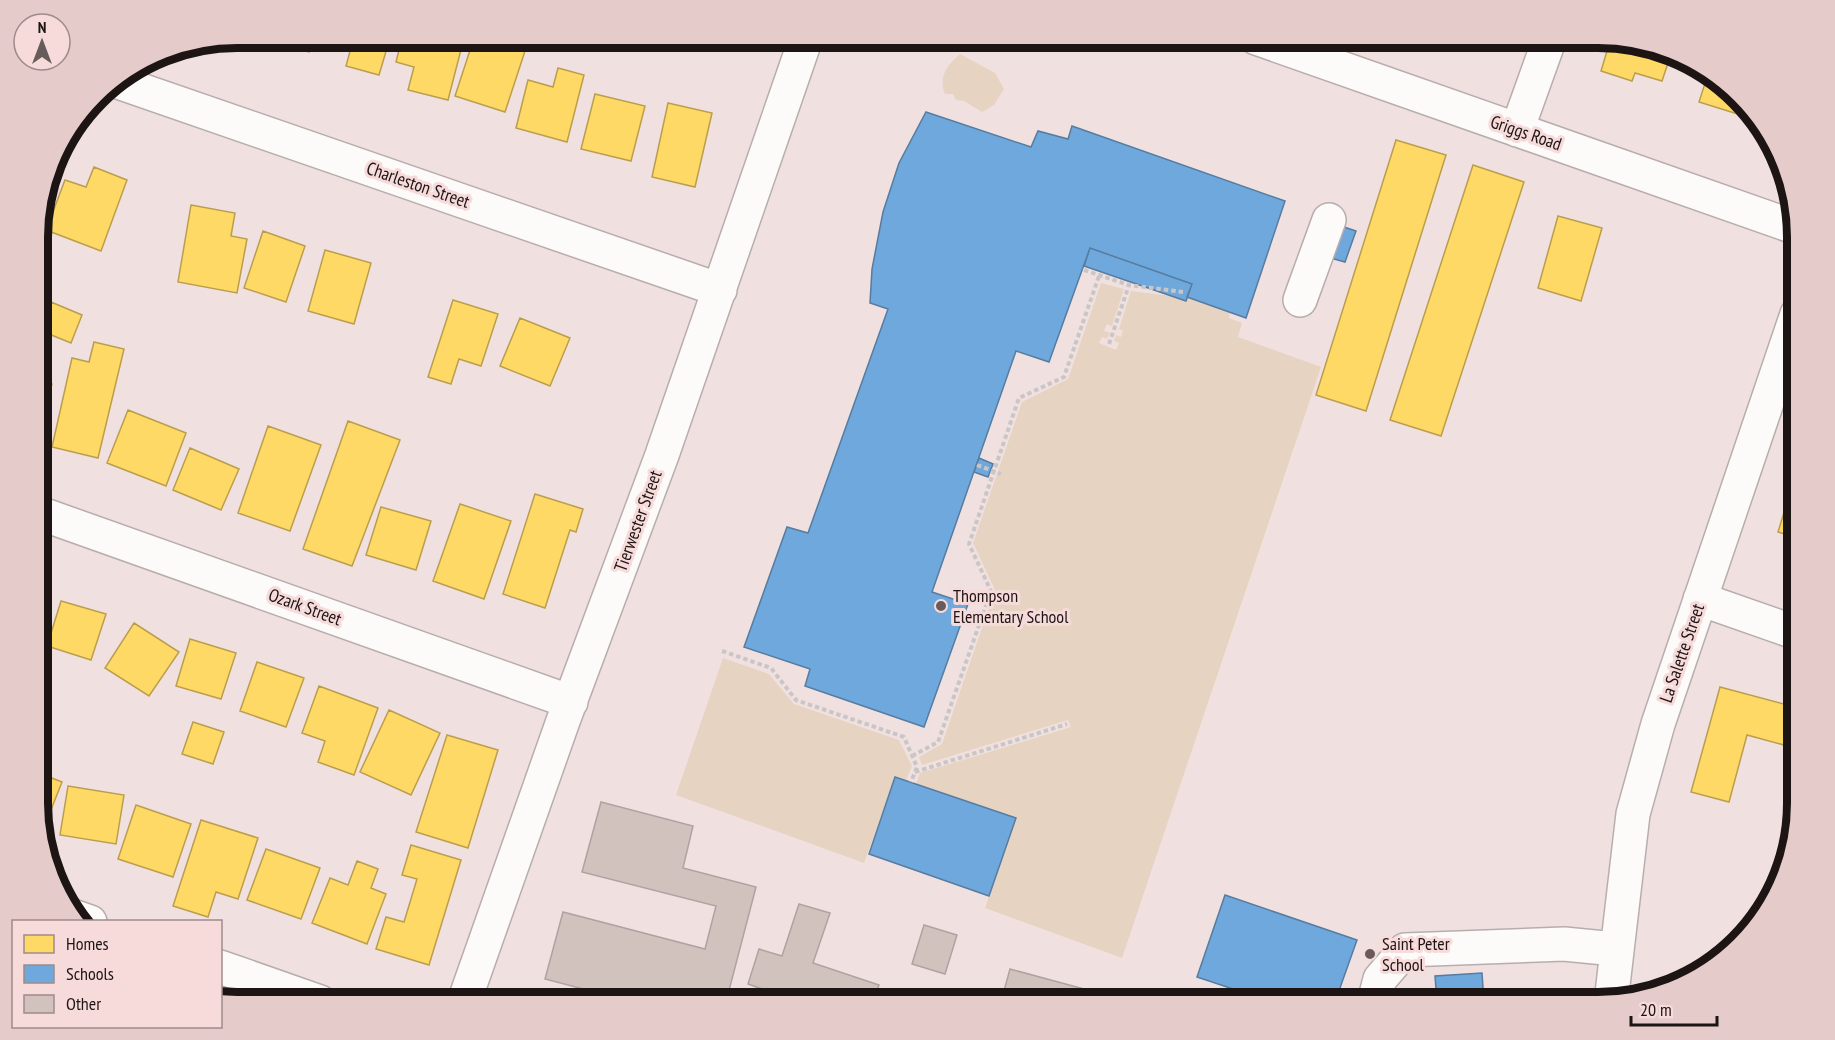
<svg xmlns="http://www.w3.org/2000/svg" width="1835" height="1040" font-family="'PT Sans Narrow',sans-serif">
<rect width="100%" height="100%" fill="#f0e1e0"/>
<path fill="#e6d3c1" d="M960,54L995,73L1004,89L994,105L982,112L964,101L956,100L953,94H945C938,77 947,65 960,54Z
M1101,283L1124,289L1112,326L1107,324L1104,331L1110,333L1107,339L1102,337L1099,343L1116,350L1119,343L1114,341L1116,335L1121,337L1123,331L1119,329L1131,291L1171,296L1185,301L1187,297L1230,312L1229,318L1242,323L1238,337L1321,367L1122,958L985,908L1016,818L916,784L920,773L1071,727L1068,720L922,765L919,757L942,744L995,590L973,543L1022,402L1068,379Z
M723,658L769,674L794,704L899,740L912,766L906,780L895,777L864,863L676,795Z"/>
<path fill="#ffd966" stroke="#bb9e4d" stroke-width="1.5" d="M268,38H314L309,52Z
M332,38H390L379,75L346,66L352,44Z
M402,38H464L448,100L408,90L414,67L396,62Z
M474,38H482L525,51L505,112L455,96Z
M691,38H721L718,47Z
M1610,41L1670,57L1662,81L1635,73L1632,81L1601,71Z
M558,68L584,75L567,142L516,128L528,80L553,87Z
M1708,74L1744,107L1741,115L1699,102Z
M595,94L645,106L631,161L581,149Z
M668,103L712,113L695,187L652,177Z
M1396,140L1446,155L1366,411L1316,395Z
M55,158L59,159L44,214L39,212Z
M1473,165L1524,182L1441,436L1390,420Z
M94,167L127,180L101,251L46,230L65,180L86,187Z
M191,205L235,213L231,236L247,239L237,293L178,282Z
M1558,216L1602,228L1581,301L1538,288Z
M263,231L305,246L286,302L244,288Z
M325,250L371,263L354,324L308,311Z
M453,300L498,314L481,366L459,359L451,384L428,377Z
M51,302L82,315L71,343L39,330Z
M520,318L570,338L550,386L500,366Z
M94,342L124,349L98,458L52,447L72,358L89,362Z
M39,380L52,384L39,419Z
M128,410L186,433L166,486L107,463Z
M348,421L400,440L352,566L303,549Z
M268,426L321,445L290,531L238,513Z
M190,448L239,469L221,510L173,490Z
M1797,470V560L1788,557L1794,537L1778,532Z
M535,494L583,509L576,532L570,530L545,608L503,594Z
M460,504L511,521L484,599L433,581Z
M381,507L431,521L416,570L366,555Z
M61,601L106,614L91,660L47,646Z
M134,623L179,652L149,696L105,668Z
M190,639L236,653L221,699L176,686Z
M257,662L304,678L286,727L240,711Z
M319,686L378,708L354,775L318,762L325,741L302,733Z
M1720,687L1795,707L1784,745L1747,735L1729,802L1691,792Z
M389,710L440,733L411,795L360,772Z
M193,722L224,732L213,764L182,754Z
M1797,733V764L1788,761Z
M447,735L498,750L468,848L416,832Z
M39,773L62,782L43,830L39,829Z
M68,786L124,795L116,844L60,835Z
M136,805L191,824L173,877L118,859Z
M201,820L258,838L238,899L216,892L208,917L173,906Z
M411,845L461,860L429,965L376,949L386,917L404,922L417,879L402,875Z
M266,849L320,868L301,919L247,900Z
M357,861L378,869L371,888L386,894L367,944L312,923L330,878L348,885Z"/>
<path fill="#6fa8dc" stroke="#567ca0" stroke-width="1.5" d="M926,112L1031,147L1038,131L1068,139L1072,126L1285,201L1246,318L1187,297L1192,284L1090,248L1049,362L1016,351L932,592L968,604L924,727L805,686L810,669L744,647L787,527L808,533L888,309L870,303L872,269L883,212L899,163Z
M1338,225L1356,231L1345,262L1327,257Z
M1090,248L1192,284L1186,301L1084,266Z
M979,458L993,464L988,477L974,472Z
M895,777L1016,818L989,896L869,854Z
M1225,895L1357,940L1335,1002H1272L1197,977Z
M1482,973L1484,1002H1437L1435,976Z"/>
<path fill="#d2c2bd" stroke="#aea3a1" stroke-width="1.5" d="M601,802L693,826L683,868L756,887L726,1002H633L545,979L563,912L705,949L716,906L582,872Z
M799,904L830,913L813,963L879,985L873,1002H786L788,998L748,984L759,949L782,956Z
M924,925L957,935L945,974L912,964Z
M1010,969L1099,993L1097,1002H1001Z"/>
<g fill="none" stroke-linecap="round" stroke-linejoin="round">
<g stroke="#b8adad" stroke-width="36">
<path id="minor" d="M1256,38L1797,228
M115,81L720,290
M1517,130L1550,38
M1300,300L1329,220
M39,513L571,702
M1700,599L1797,633
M73,916L90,922
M220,967L320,1002
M464,1002L563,721L662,455L806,38
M1374,1002L1380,979L1405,950L1564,944L1615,949
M1611,1002L1633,814L1658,724L1797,314"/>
</g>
<path stroke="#cbc6c6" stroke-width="4" stroke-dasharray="4.5 3" stroke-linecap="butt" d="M1084,270L1129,285L1183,292
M1109,344L1129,285
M977,465L1001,474
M722,651L771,668L796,700L904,737L917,767L911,782
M912,756L938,742L991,591L969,544L1019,398L1064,377L1099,276
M915,772L1067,724"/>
<use href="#minor" stroke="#fdfafa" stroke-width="33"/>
</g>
<g fill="#675c5b" stroke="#f6dbda" stroke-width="2">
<circle cx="941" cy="606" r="6"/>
<circle cx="1370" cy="954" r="6"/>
</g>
<g text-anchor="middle" stroke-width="6" stroke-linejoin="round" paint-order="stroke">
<g font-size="18" fill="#1d1414" stroke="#f6dbda">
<text transform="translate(1526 133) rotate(19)" y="6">Griggs Road</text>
<text transform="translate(418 185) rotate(19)" y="6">Charleston Street</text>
<text transform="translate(638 521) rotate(-70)" y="6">Tierwester Street</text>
<text transform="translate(305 607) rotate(20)" y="6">Ozark Street</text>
<text transform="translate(1682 653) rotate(-71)" y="6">La Salette Street</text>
</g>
<g font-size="18" fill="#1d1414" stroke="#f6dbda" text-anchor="start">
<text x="953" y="602">Thompson<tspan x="953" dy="21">Elementary School</tspan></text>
<text x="1382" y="950">Saint Peter<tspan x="1382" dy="21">School</tspan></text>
</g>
</g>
<path d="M0 0H1835V1040H0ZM237 48H1598A189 189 0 0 1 1787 237V803A189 189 0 0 1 1598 992H237A189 189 0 0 1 48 803V237A189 189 0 0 1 237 48Z" fill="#e5cbca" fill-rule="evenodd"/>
<path fill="none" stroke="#1d1414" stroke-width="8" d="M237 48H1598A189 189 0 0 1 1787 237V803A189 189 0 0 1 1598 992H237A189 189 0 0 1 48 803V237A189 189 0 0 1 237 48Z"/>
<rect x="12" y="920" width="210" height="108" fill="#f6dbda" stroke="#9f8b8b" stroke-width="1.5"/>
<rect x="24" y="935" width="30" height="18" fill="#ffd966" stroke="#9f8b8b" stroke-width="1.5"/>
<text x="66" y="950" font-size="18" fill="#1d1414">Homes</text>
<rect x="24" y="965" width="30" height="18" fill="#6fa8dc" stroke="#9f8b8b" stroke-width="1.5"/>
<text x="66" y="980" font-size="18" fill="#1d1414">Schools</text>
<rect x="24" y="995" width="30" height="18" fill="#d2c2bd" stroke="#9f8b8b" stroke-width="1.5"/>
<text x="66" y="1010" font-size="18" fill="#1d1414">Other</text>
<g transform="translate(42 42)"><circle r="28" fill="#f6dbda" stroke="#9f8b8b" stroke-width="1.5"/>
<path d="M0-4.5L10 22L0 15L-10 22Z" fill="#675c5b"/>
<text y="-9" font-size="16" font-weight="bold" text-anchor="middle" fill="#1d1414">N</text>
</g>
<path d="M1631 1016v9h86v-9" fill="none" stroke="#1d1414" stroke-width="3"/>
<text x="1640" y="1016" font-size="18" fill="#1d1414" stroke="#f6dbda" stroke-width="4.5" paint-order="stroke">20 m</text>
</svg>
